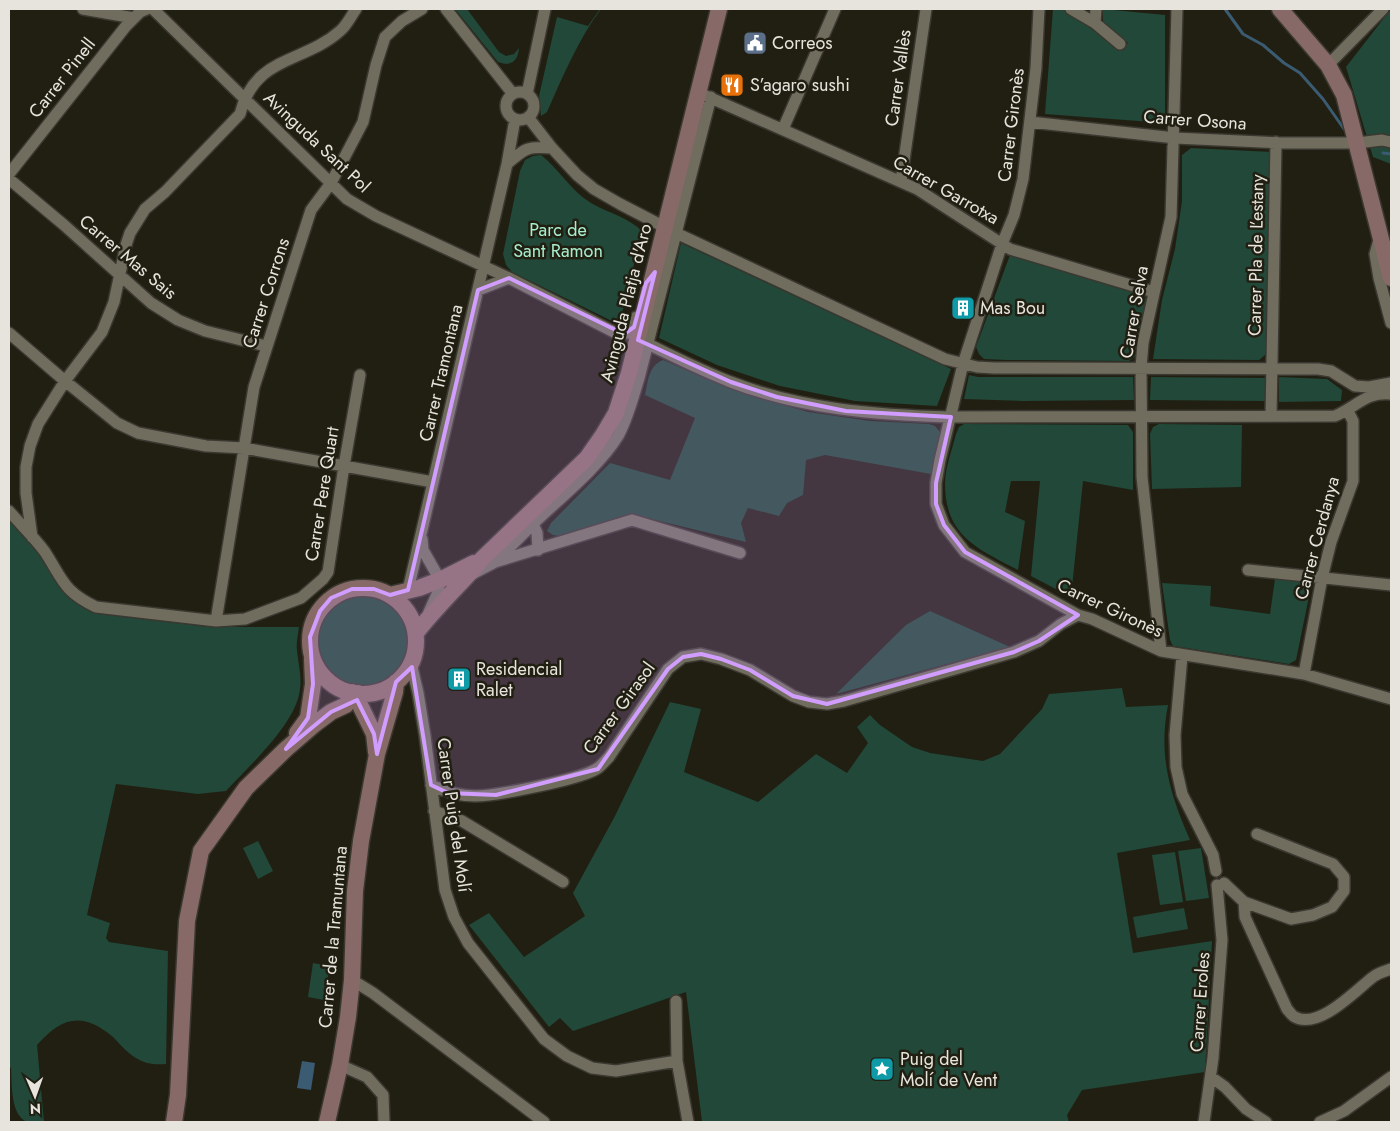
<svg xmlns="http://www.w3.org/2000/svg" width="1400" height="1131" font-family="Jost,sans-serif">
<rect width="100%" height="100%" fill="#211f12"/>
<path fill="#214838" d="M455,9H467L499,52L506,56L514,54L519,48C518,61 511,67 498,62Z
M600,9H601C578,40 563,76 547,112L541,116L539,96L557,17L588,26Z
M1053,9H1067L1119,51L1128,43L1103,25V9L1165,15V123L1045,114Z
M1391,9V164L1373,157L1346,67Z
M1191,148L1273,152L1270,332L1265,355L1259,360L1153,359L1162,300L1175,249L1182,201V155Z
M541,155C559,169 571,191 591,203C608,213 628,217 642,231L620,322L616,323L512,272L506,265L503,254L520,171L525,160L533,156Z
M681,243L951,369L937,406L855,401L780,386L717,365L659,338Z
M1010,255L1142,295L1147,300L1137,355L1129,361L1007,360L984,359L979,354L976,347Z
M663,360L730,389L808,412L870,421L929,424L935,426L940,432L931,474L825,455L806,460L803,495L787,503L779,516L748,508L741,523L746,542L639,516H627L559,536L553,535L547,531L551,523L610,463L670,480L695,418L645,395C648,382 648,366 663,360Z
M969,375L978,377H1133L1134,400L1022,401L964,399Z
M1151,377L1265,378V401L1150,400Z
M1279,377L1327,379L1342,390L1341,401L1279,402Z
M964,424L1128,425L1133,432V490L1083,481L1071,597L1031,576L1040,481H1011L1005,512L1025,521L1018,570C978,549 945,536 945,484C945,468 952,450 956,434L959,427Z
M1159,424L1242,425L1241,487L1152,489L1150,434L1153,427Z
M9,512L74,597L117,616L209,627H299C298,635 296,643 297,650C298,663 302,676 300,689C297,723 248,767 226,791L198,794L116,784L87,915L110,923L106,938L109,942L168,951L166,1064C155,1065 145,1064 136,1058C127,1053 120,1044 113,1037C82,1011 62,1017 37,1045L44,1122C39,1122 32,1123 28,1122C10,1117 12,1082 11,1068L9,1066Z
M1275,579L1312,582L1296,660L1289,664L1173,646L1170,640L1162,583L1211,586L1210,606L1270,614Z
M319 641a45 45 0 1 1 90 0a45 45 0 1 1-90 0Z
M930,611L1010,647L836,694L906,625Z
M1122,688L1126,707L1168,705C1158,756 1170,794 1190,840L1117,853L1133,953L1212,941L1205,1072L1082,1090L1067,1115L1069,1122H702L686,992L573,1031L560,1018L549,1027L469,925L489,913L524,957L585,916L573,893L615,816L670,702L701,709L684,772L758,802L816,754L847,773L868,743L857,727L870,715L880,725L912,747L930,753L983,761L1000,754L1042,709L1049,694Z
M258,841L273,871L258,879L243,848Z
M1201,848L1209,898L1186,901L1178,851Z
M1175,852L1183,902L1160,905L1152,855Z
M1184,908L1188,929L1137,938L1133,917Z
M313,963L330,966L324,1000L308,997Z"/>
<path fill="#3b5b72" d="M302,1061L315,1063L311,1090L297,1088Z"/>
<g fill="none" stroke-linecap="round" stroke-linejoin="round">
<path stroke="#3b5b72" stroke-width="3" d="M1225,9L1243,34L1263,45L1284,63L1300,73L1323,99L1344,129
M1383,153L1391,154"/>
<g stroke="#3b3831" stroke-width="14">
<path id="street" d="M83,9L134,18
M153,9L347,199L376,216L509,278L618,334L629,333L634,327L636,317
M446,9L513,94
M1039,9L1036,68L1023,179L1014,215L1002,244L963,364L940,460L936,483V504L944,525L965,552L1078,615L1092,619L1161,651L1304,674L1391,699
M1071,9L1095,23L1120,44
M1095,23L1096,9
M1328,65L1383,9
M506 106a14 14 0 1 1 28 0a14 14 0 1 1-28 0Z
M527,94L545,9
M704,95L917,189L1010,249L1154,292
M528,117L552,148L577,175L594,189L620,204L676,233L945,359L977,367L994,368L1318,369L1331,371L1355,386L1369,387L1391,383
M1030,122L1175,138L1282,143H1357L1382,140L1391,142
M783,129L835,9
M507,164C525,148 528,146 552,148
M9,174L126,26L140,12L147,9
M9,179L64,225L151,303L178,320L205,331L266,346
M901,181L926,9
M1380,236L1375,254L1379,278L1391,323
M478,290L509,278
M9,333L65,381L117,423L138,433L206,446L244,448L433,482
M648,344C675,357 702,371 731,382C801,409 876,415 951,417L1335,416C1356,407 1367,391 1391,394
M1271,416L1276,142
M9,511C21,525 34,537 45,552C63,580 63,591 96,607L216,621L245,619L301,598L323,579L328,572L344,466L360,375
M32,537L26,493V467L30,446L38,424L65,381L102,332L114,302L126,245L130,233L145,209L165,192L240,114C255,55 303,64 340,31C347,25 351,16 356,9
M422,539L423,550L440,580L438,592L429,612
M538,550L537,533L533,524C560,498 599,467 618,436C628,418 633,397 639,378L711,97
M496,561L533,524
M1248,570L1391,585
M472,574L495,562L632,520L740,553
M408,590L507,164L515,119
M216,621L254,387L311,210L331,183L363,122L376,65L385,37L402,21L422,9
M1161,651L1142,477L1141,368L1143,343L1171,217L1177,9
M1182,656L1175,735L1176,767L1182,794L1213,855L1216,871
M411,663L418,693L425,736L445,890L454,917L468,943L544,1039L567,1056L592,1068L616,1071L677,1061L688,1122
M1304,674L1322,578L1331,542L1353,481V421L1348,411
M431,785C445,792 459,796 475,796C496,796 583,779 598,768C602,765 606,760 609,757L668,669L683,657L701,654L721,659L750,670L793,696L809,702L827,704L844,701L1014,652L1039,641L1061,624L1078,615
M434,811L462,821L563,882
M1224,883L1244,902L1291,919L1313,915L1332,907L1344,891V877L1333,864L1257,834
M1244,902L1245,917L1287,1009C1289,1011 1292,1016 1295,1017C1319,1030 1356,990 1373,977C1378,973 1385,971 1391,969
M352,980L373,993L544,1122
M676,1001L677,1061
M340,1065L367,1077L383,1095L384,1122
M1211,1077L1225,1087L1246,1109L1266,1122
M1204,1122L1213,1058L1222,940L1217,885
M1320,1122L1344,1111L1391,1077"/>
</g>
<g stroke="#3b3831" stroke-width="19">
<path id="secondary" d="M1280,9L1328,65L1344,95L1391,278
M310 641a53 53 0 1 1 106 0a53 53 0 1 1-106 0Z
M390,595L419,588L440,580L474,563
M416,633C437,606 461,584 483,558L587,458L603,435L616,413L629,373L719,9
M358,693L359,703L374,734L376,752
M297,733L308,718L313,684L312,659
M174,1122L178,1095L187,921L201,851L246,788L286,749L315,724L331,712L346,705L352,692
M327,1122L340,1065L348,1017L352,980L355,891L361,841L377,754L395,692L396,682"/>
</g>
<use href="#street" stroke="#706d5e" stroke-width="11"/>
<use href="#secondary" stroke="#876967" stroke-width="16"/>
</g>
<path fill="#d19dfe" fill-opacity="0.2" stroke="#d19dfe" stroke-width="4" stroke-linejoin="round" d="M655,272L638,340L731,382L777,397L846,411L951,417L936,483V504L944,525L965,552L1078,615L1039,641L1014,652L827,704L793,696L750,670L721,659L701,654L683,657L668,669L598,769L496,795L448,793L431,785L412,667L396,682L377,754L374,734L357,700L331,712L286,749L308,718L313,684L310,637L320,611L331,598L352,589H374L390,595L408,590L478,290L509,278L624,334L634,327L646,283Z"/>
<defs>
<g id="civic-square" transform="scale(1.25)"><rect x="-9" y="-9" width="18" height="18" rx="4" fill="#5c6f8a" stroke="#211f12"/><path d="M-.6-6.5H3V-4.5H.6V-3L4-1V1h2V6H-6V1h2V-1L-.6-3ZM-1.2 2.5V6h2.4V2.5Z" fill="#fff"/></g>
<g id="restaurant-square" transform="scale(1.25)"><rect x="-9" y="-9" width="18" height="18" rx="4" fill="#e8710a" stroke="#211f12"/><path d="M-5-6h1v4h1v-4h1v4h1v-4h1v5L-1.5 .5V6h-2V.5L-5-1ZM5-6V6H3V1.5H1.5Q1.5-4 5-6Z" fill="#fff"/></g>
<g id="building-square" transform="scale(1.25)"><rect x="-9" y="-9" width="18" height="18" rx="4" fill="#0f9aa8" stroke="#211f12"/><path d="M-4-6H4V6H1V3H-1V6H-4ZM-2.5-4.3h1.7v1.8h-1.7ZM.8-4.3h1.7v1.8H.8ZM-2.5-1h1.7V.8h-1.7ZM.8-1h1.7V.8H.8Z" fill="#fff"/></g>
<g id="sight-square" transform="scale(1.25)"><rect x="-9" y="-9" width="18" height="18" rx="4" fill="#0f9aa8" stroke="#211f12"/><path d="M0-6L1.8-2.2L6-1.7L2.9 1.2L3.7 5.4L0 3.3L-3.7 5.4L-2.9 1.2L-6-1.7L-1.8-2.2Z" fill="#fff"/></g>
</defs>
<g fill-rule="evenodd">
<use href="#civic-square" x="755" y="43"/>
<use href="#restaurant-square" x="732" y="85"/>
<use href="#building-square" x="963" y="308"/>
<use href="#building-square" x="459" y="679"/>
<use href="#sight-square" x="882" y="1069"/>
</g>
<g text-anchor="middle" stroke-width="5" stroke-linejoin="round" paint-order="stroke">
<g font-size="18" fill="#e6e4dc" stroke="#211f12" text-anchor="start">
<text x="772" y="49">Correos</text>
<text x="750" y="91">S’agaro sushi</text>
<text x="980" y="314">Mas Bou</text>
<text x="476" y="675">Residencial<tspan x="476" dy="21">Ralet</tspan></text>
<text x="900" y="1065">Puig del<tspan x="900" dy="21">Molí de Vent</tspan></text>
</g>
<g font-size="18" fill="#e6e4dc" stroke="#211f12">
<text transform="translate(62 78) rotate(-52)" y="6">Carrer Pinell</text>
<text transform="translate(898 78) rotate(-82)" y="6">Carrer Vallès</text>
<text transform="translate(1195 120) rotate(4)" y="6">Carrer Osona</text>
<text transform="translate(1011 125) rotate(-83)" y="6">Carrer Gironès</text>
<text transform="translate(317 142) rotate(43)" y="6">Avinguda Sant Pol</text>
<text transform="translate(946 190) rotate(30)" y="6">Carrer Garrotxa</text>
<text transform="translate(1256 255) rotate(-89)" y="6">Carrer Pla de Ľestany</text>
<text transform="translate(128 257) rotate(40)" y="6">Carrer Mas Sais</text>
<text transform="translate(266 293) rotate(-72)" y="6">Carrer Corrons</text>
<text transform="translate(626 303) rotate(-76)" y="6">Avinguda Platja d'Aro</text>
<text transform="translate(1134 312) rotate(-80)" y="6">Carrer Selva</text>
<text transform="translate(441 373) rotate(-77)" y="6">Carrer Tramontana</text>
<text transform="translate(322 494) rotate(-81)" y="6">Carrer Pere Quart</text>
<text transform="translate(1317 538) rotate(-75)" y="6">Carrer Cerdanya</text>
<text transform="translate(1110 608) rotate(25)" y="6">Carrer Gironès</text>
<text transform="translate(619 708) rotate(-54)" y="6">Carrer Girasol</text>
<text transform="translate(454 815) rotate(82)" y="6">Carrer Puig del Molí</text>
<text transform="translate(333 937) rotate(-85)" y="6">Carrer de la Tramuntana</text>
<text transform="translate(1200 1002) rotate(-86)" y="6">Carrer Eroles</text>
</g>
<g font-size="18" fill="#a7eece" stroke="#211f12">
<text x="558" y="236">Parc de<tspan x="558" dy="21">Sant Ramon</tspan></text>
</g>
</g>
<rect width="1400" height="1131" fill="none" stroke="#e6e4dc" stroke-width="20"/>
<g transform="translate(35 1096) rotate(178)" stroke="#211f12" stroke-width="4" paint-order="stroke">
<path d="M0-4L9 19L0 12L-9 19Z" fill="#e6e4dc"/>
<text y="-8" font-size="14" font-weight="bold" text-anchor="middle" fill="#e6e4dc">N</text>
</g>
</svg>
